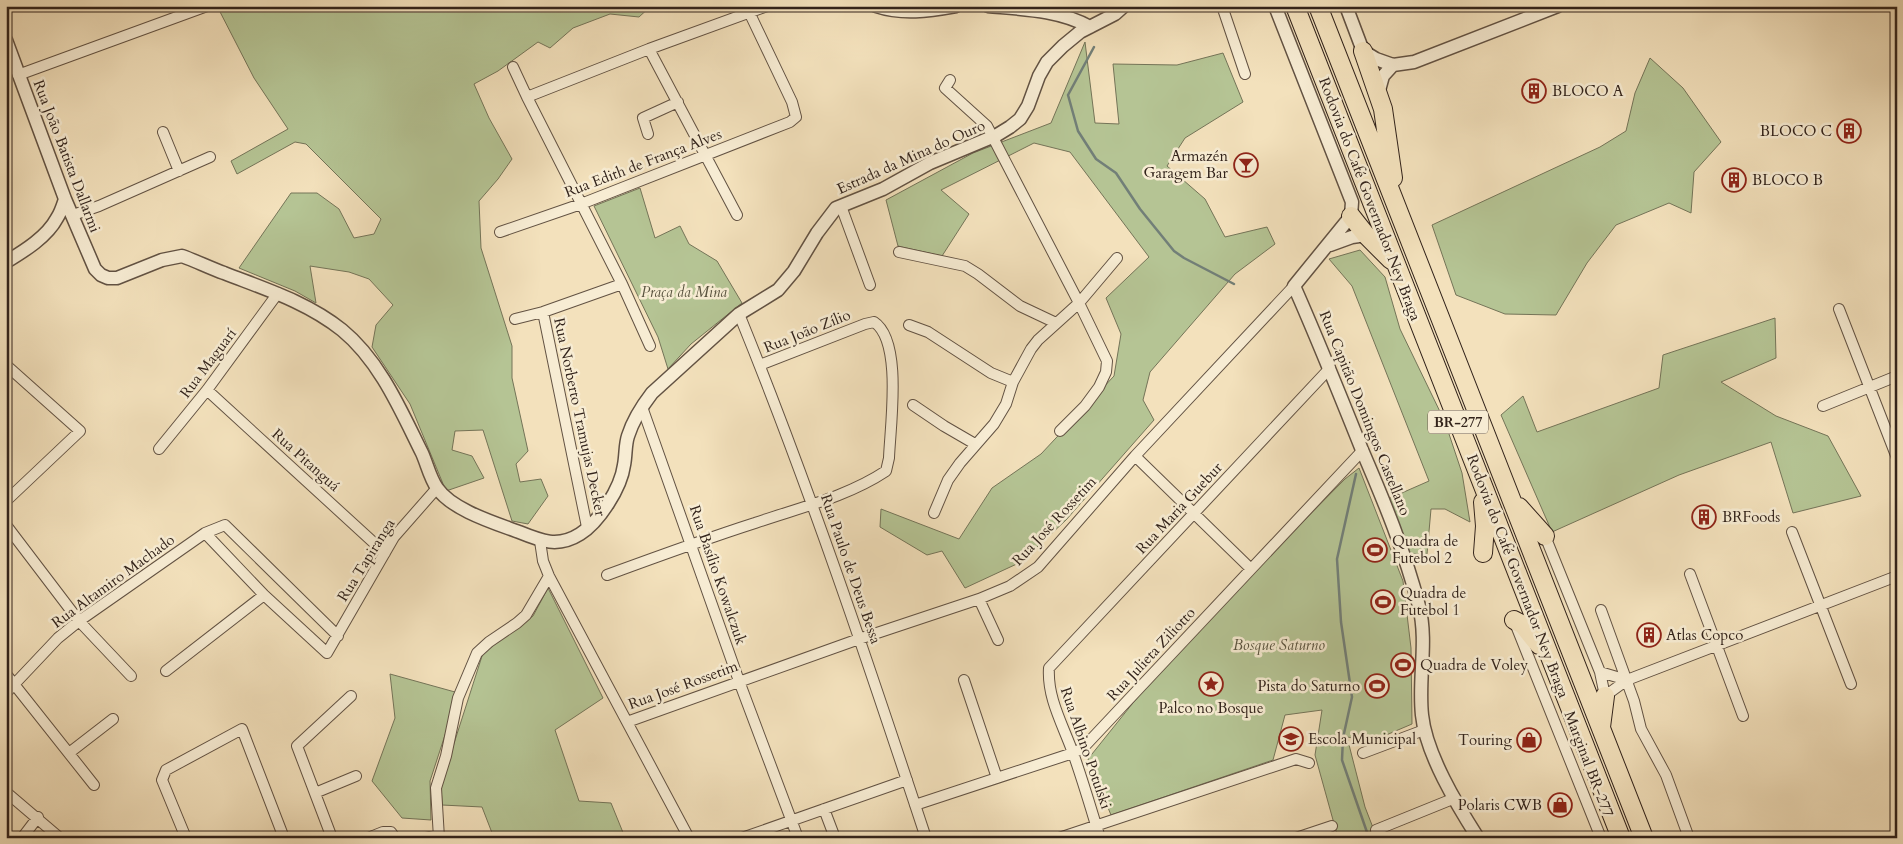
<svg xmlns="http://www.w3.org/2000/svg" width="1903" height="844" font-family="Cardo,serif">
<rect width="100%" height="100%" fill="#f3e1bc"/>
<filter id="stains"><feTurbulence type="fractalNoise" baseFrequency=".004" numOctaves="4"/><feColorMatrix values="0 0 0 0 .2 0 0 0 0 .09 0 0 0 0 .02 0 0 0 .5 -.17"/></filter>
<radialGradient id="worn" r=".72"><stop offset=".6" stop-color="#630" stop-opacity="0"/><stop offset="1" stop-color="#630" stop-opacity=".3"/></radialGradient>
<path fill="#b5c494" stroke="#747458" d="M217,6H651L639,17L610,14L573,28L550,48L538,42L498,71L474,84L489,118L512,159L498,179L479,201L481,248L512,346V378L528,451L516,464L520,482L541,479L548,496L528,524L512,521L483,430L455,431L452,450L472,456L484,478L446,491L410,404L372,347L376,325L393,305L369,279L349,272L310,266L316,303L295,291L239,268L291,193H317L339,209L354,238L374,234L381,219L306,144L295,142L237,174L231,161L288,129L254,78Z
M1085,42L1095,123L1119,124L1113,64L1177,65L1223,53L1243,102L1185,138L1167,166L1205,199L1225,237L1267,227L1275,244L1235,274L1150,372L1143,400L1154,420L1066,520L1021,562L965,588L942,551L927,555L880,527L881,509L959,539L992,488L1041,454L1114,376L1121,334L1106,298L1149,257L1070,152L1034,143L941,190L969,214L942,256L898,246L886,200L973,153L1051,123Z
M1650,58L1683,88L1721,142L1694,172L1691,213L1669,203L1616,225L1587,263L1556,315L1505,314L1456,295L1432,225L1600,147L1626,131L1635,93Z
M640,188L655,238L680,226L689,244L717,261L742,303L691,344L668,369L658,337L594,206Z
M1360,250L1385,277L1400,329L1445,422L1462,473L1470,522L1445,509H1431L1427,554H1408L1388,499L1429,481L1352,286L1329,259Z
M1775,318L1776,358L1721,382L1776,416L1828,436L1861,496L1793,513L1771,442L1679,475L1552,532L1501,415L1523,396L1537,432L1659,388L1663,355Z
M1359,468L1403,581L1411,648L1412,724L1372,741L1347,737L1365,807L1377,838H1338L1315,755L1322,710L1285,715L1273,760L1111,815L1088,759L1173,653L1345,479Z
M548,588L603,698L555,730L579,801L611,803L624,835L621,838H494L482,807L442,805L441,784L483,653L533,616Z
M390,674L455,692L446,732L430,781L431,820L402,818L372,781L395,718Z"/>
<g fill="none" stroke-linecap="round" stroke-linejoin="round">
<path stroke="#727f78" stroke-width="2.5" d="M1094,47L1068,95L1078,131L1096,159L1116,173L1140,209L1174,251L1184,258L1234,284
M1356,474L1337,559L1341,622L1352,697L1343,738L1342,760L1369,838"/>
<g stroke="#625243" stroke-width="12">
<path id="minor" d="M1222,6L1245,74
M649,49L737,215
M513,67L527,97L622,284L650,346
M18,75L207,6
M950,80L945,88L987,126L1079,303L1107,361L1106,372L1099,387L1085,406L1060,431
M527,97L649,49L767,6
M163,132L179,171
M648,134L643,118L678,102
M841,206L870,285
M73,215L99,206L210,157
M500,232L581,204L790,122L796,117L792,102L750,14
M899,252L965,266L978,274L1020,306L1056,323
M1839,309L1897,458
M543,312L587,527
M739,314C809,486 868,662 926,838
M515,319L543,312L622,284
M909,325L928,332L991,373L1013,382
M6,365L80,431L6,501
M207,390L385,553
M913,405L944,426L975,444
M1823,406L1897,376
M642,407L739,681L798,838
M159,449L207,390L278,293
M1135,456L1251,569
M934,513L948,480L960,463L994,424L1006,404L1013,382L1031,349L1038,340L1079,303L1117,258
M6,525L79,621L131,676
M1792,532L1851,684
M205,533L264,595L327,653L394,537L437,488
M1545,536L1600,672L1605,696
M540,541L543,561L549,576L689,838
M1690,574L1743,716
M607,575C656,557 705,539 755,523C798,508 847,497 886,471L889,458C890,427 903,341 874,322L865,324L760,365
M979,599L998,640
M1601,610L1634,701L1641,729L1666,775L1689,838
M1515,623L1601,838
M166,671L264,595
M1600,672L1627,680
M6,674L94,785
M964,680L997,778
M6,693L58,638L79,621L205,533L225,525L338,636
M1605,696L1627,680L1897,576
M627,722L859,639L979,599L1010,586L1038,567L1135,456L1294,286
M69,753L113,719
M1363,753L1424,730
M6,792L60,838
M315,793L356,776
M915,805L1073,753L1083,748L1363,450
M824,809L835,838
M1376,830L1455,798
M22,838L38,817
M186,838L162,780L166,770L242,729L284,838
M332,838L297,746L351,696
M368,838L383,832H391L395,838
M425,838L439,835
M439,838L436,788L446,756L458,698L477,653L489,642L517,623L526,615L549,576
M742,838L907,780
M1059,838L1296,759L1309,763
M1100,838C1091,809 1083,781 1073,753C1063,725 1047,698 1049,668L1330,368
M1296,838L1332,826"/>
</g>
<g stroke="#625243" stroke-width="15">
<path id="tertiary" d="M876,6C903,15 928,11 956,6
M988,6C1022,9 1060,10 1090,27
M1275,6L1352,202L1351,216L1294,286C1318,340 1340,395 1362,450C1384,501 1405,552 1419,606C1428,642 1418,678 1422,715C1426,754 1457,805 1478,838
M1346,6L1363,51L1376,59L1393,65L1414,62L1558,6
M6,40L65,199L95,269L101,275L108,278H117L162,260L182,256C196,261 210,268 224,273C265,289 307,302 342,330C380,361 401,411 422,453C427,464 430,478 437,488C452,510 495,523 519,532C541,541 558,548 580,534C599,522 621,488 624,465C626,455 625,445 628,436C633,420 642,406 652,393L739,314L778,290L794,271L817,233L836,208L883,189L930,163L997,135L1010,127L1020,119L1028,106L1039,76L1047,62L1063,46L1080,32L1115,14L1124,6
M1378,94L1383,76L1393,65
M1330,245L1352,237L1366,235
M6,262C24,251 47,237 57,218C61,212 63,205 65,199"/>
</g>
<g stroke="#32231b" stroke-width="20">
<path id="motorway" d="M1295,6L1621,838
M1318,6L1644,838
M1363,51L1383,109L1393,178
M1351,216L1366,235L1391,260
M1519,507L1545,536
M1483,553L1485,526L1483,502
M1514,620L1523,625L1539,645
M1601,727L1605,696"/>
</g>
<use href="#minor" stroke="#f7ecd3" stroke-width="10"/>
<use href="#tertiary" stroke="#f7ecd3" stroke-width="12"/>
<use href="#motorway" stroke="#f3e1bc" stroke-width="18"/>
</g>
<defs>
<g id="building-ring" transform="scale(1.25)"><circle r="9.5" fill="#f7ecd3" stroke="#8f2418" stroke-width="1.5"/><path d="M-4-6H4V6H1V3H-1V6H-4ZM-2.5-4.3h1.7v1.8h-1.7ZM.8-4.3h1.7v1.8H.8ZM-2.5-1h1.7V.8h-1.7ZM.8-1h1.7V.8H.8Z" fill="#8f2418"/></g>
<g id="bar-ring" transform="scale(1.25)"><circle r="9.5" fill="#f7ecd3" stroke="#8f2418" stroke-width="1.5"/><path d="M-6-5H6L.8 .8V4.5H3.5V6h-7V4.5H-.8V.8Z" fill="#8f2418"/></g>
<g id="stadium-ring" transform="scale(1.25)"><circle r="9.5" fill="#f7ecd3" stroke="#8f2418" stroke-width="1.5"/><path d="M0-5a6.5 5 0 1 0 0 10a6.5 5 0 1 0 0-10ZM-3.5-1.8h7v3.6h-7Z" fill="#8f2418"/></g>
<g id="sight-ring" transform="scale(1.25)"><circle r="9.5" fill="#f7ecd3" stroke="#8f2418" stroke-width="1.5"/><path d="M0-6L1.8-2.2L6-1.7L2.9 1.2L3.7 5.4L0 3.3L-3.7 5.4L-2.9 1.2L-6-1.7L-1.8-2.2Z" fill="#8f2418"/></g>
<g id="school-ring" transform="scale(1.25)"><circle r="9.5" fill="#f7ecd3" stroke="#8f2418" stroke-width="1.5"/><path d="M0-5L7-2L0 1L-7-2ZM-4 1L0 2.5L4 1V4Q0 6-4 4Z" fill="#8f2418"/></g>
<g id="shop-ring" transform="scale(1.25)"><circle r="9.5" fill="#f7ecd3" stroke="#8f2418" stroke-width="1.5"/><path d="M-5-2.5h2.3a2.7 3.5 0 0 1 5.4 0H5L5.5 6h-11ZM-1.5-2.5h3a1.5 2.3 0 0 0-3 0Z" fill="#8f2418"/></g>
</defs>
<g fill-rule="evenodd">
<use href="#building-ring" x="1534" y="91"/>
<use href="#building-ring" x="1849" y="131"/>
<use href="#bar-ring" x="1246" y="165"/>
<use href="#building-ring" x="1734" y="180"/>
<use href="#building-ring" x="1704" y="517"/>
<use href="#stadium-ring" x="1375" y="550"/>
<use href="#stadium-ring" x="1383" y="602"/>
<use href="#building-ring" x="1649" y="635"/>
<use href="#stadium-ring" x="1403" y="665"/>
<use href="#sight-ring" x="1211" y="684"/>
<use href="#stadium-ring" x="1377" y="686"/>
<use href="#school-ring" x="1291" y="739"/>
<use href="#shop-ring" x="1529" y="740"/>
<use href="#shop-ring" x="1560" y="805"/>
</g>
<g text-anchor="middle" stroke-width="5" stroke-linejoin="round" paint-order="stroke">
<rect fill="#f7ecd3" stroke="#6d5f52" stroke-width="1" x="1428" y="410.5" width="60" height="23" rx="4"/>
<g font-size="14" font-weight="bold" fill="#32231b">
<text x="1458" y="427">BR-277</text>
</g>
<g font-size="15" fill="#32231b" stroke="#f7ecd3" text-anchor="start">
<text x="1552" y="96">BLOCO A</text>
<text x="1832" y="136" text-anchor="end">BLOCO C</text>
<text x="1228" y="161" text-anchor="end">Armazén<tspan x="1228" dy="17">Garagem Bar</tspan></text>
<text x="1752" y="185">BLOCO B</text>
<text x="1722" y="522">BRFoods</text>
<text x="1392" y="546">Quadra de<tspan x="1392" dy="17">Futebol 2</tspan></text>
<text x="1400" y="598">Quadra de<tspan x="1400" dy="17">Futebol 1</tspan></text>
<text x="1666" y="640">Atlas Copco</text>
<text x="1420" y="670">Quadra de Voley</text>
<text x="1360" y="691" text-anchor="end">Pista do Saturno</text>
<text x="1211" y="713" text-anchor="middle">Palco no Bosque</text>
<text x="1308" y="744">Escola Municipal</text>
<text x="1512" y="745" text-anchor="end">Touring</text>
<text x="1542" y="810" text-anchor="end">Polaris CWB</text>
</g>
<g font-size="15" fill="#32231b" stroke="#f7ecd3">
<text transform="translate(67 156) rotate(69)" y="5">Rua João Batista Dallarmi</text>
<text transform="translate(911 157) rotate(-24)" y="5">Estrada da Mina do Ouro</text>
<text transform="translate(643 163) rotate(-21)" y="5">Rua Edith de França Alves</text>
<text transform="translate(1370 199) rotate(69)" y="5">Rodovia do Café Governador Ney Braga</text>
<text transform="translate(807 331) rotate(-22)" y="5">Rua João Zílio</text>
<text transform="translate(208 363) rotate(-53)" y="5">Rua Maguarí</text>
<text transform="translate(1365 413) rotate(68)" y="5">Rua Capitão Domingos Castellano</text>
<text transform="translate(580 417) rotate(78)" y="5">Rua Norberto Tramujas Decker</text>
<text transform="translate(306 460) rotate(42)" y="5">Rua Pitanguá</text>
<text transform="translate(1179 508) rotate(-47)" y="5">Rua Maria Guebur</text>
<text transform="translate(1054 521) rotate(-47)" y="5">Rua José Rossetim</text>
<text transform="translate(366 560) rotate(-58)" y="5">Rua Tapiranga</text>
<text transform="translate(851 569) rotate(71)" y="5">Rua Paulo de Deus Bessa</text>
<text transform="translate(718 575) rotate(71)" y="5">Rua Basílio Kowalczuk</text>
<text transform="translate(1518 576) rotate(69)" y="5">Rodovia do Café Governador Ney Braga</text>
<text transform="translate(113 581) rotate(-36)" y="5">Rua Altamiro Machado</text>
<text transform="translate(1151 654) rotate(-47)" y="5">Rua Julieta Ziliotto</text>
<text transform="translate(683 685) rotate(-20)" y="5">Rua José Rossetim</text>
<text transform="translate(1086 748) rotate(71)" y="5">Rua Albino Potulski</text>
<text transform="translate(1589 764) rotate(69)" y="5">Marginal BR-277</text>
</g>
<g font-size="15" font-style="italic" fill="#59533f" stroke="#f7ecd3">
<text x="684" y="297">Praça da Mina</text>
<text x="1279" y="650">Bosque Saturno</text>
</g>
</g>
<rect width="1903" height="844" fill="none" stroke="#f3e1bc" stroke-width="25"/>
<rect x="8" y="8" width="1888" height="829" fill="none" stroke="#32231b" stroke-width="2.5"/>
<rect x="12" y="12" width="1878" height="819" fill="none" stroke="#32231b"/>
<rect width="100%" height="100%" filter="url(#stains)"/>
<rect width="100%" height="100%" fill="url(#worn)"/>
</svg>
